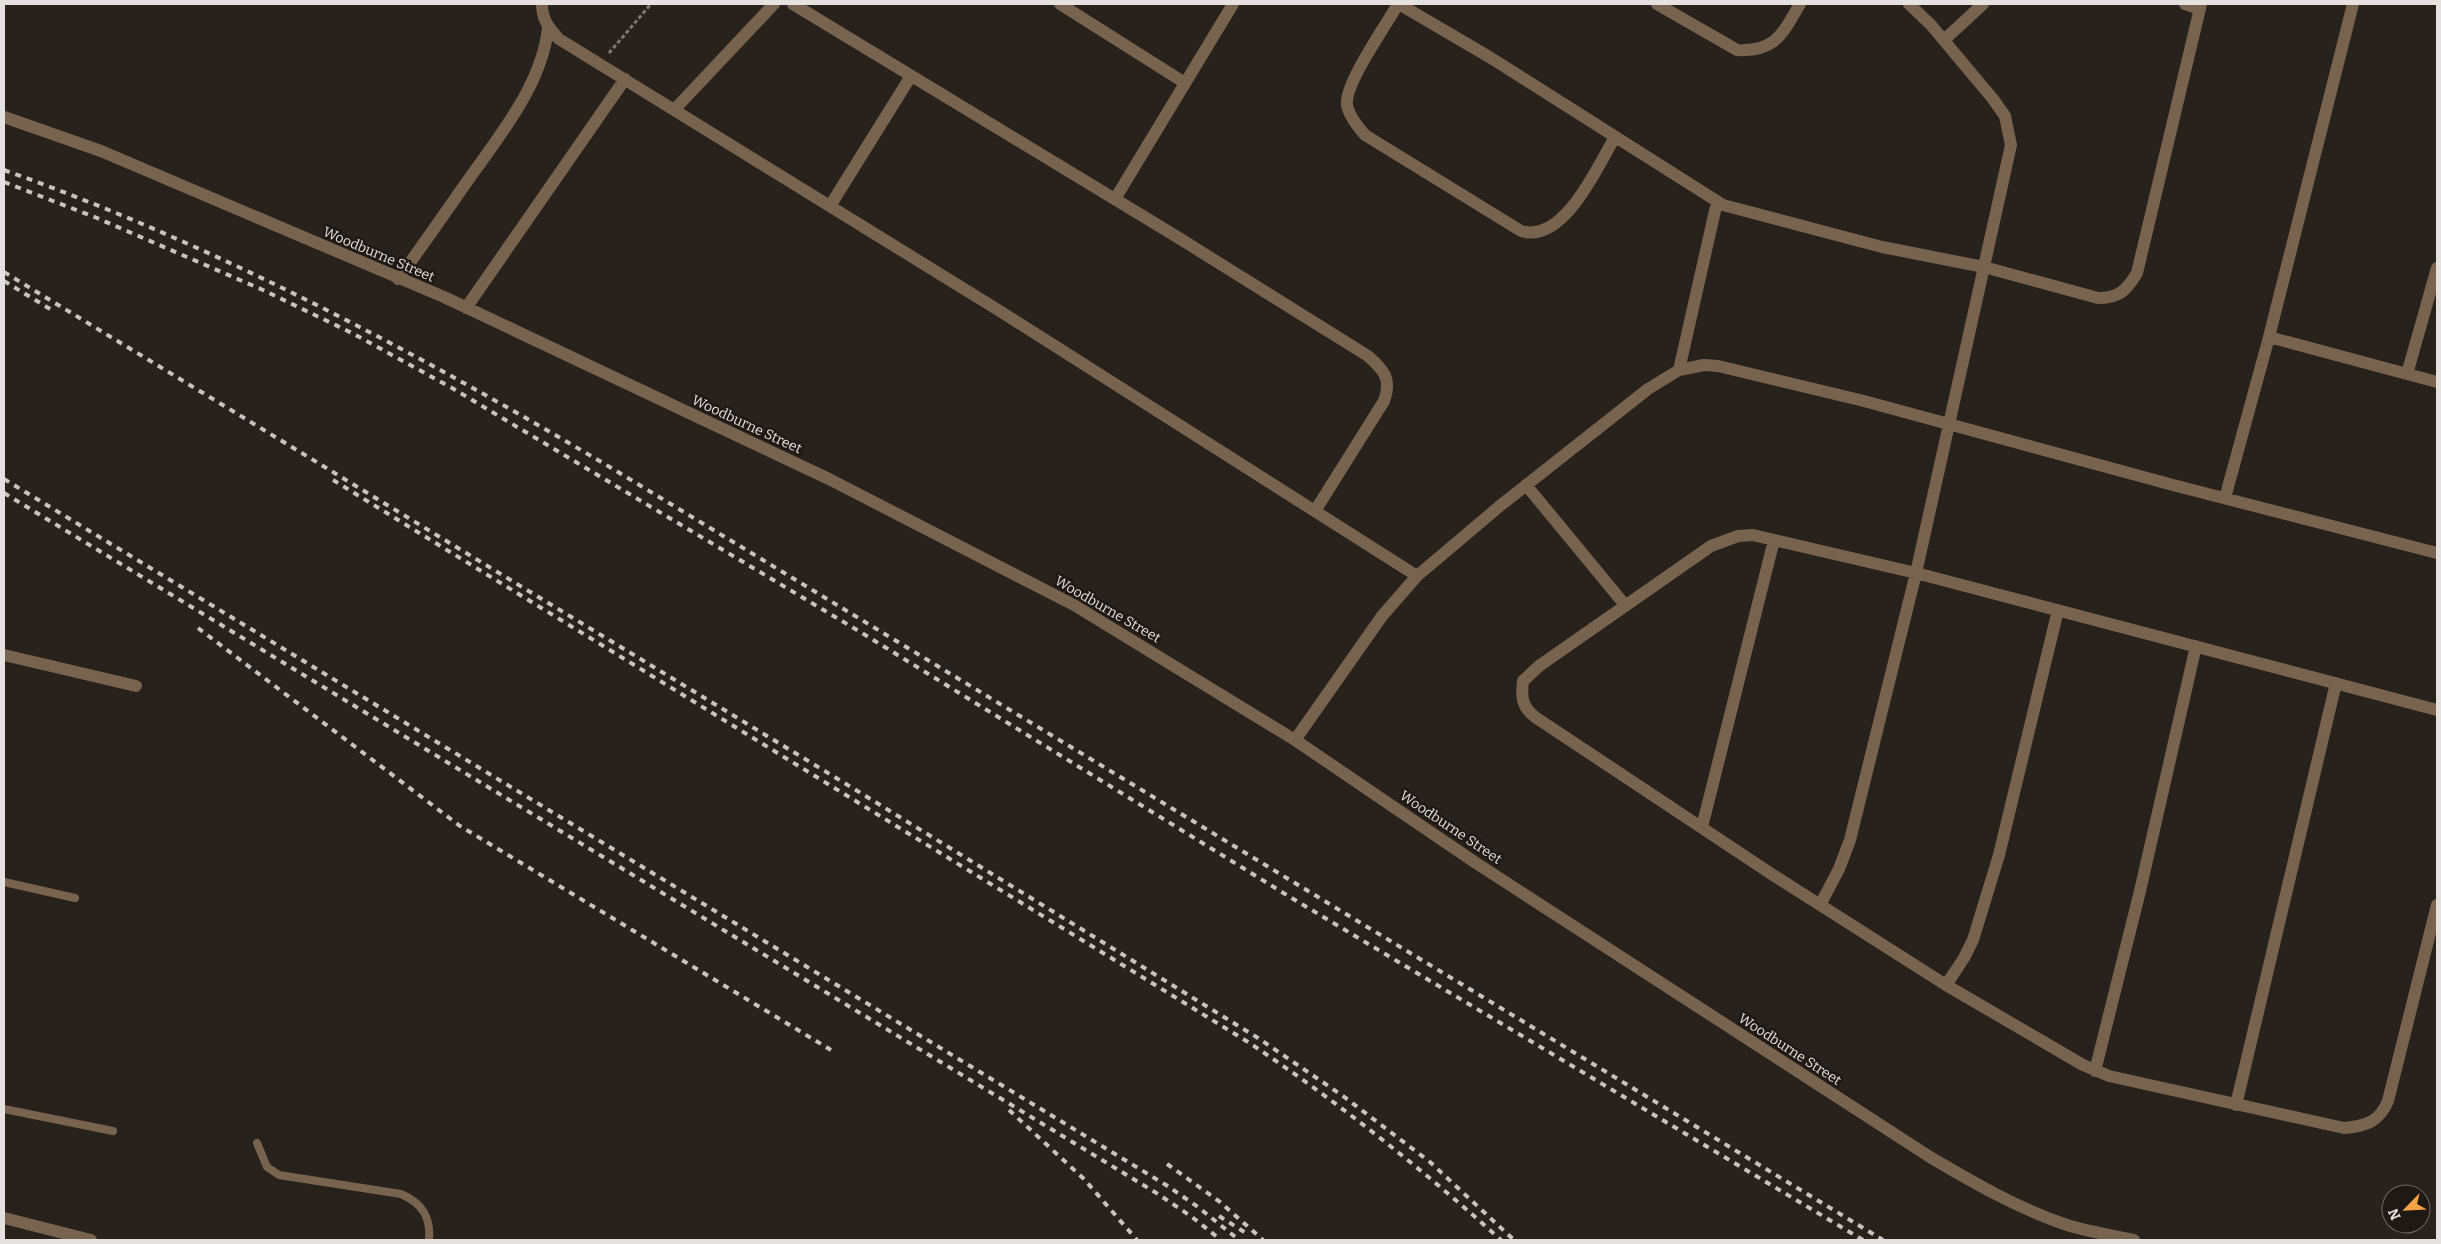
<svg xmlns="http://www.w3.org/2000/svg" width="2441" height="1244" font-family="Bitter,serif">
<rect width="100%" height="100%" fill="#28221d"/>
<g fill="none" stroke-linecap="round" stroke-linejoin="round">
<path stroke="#7d7874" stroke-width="3" stroke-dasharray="4 2.5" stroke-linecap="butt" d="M609,53L651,4"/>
<path stroke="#78634e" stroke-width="8" d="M4,882L75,898
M4,1109L113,1131
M257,1143L267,1167L279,1175L401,1194C422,1203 431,1217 429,1240"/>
<path stroke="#78634e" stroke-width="12" d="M542,4C542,20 549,28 559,39L1003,313L1417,576
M793,4L1174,235L1368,356C1384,370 1392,379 1384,401L1315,511
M1060,4L1185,83
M1398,4C1387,24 1344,84 1347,105C1349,116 1357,126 1365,135L1521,231C1564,244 1597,167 1615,137
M1399,4L1491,58L1723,205L1882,247L1984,267L2098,298C2119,298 2126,291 2137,273L2201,4
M1657,4L1737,50C1776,52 1782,34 1800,4
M2185,4L2200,9
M1944,40L1983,4
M674,110L774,4
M4,117L101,151L444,297L829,479L1074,605L1295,740L1476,863L1930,1157C1974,1183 2019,1209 2067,1225C2089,1232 2112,1235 2134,1240
M1115,199L1233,4
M830,206L911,76
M398,279C423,245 447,210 471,176C503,131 542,83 548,28
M466,308L625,79
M2269,337L2437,382
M1679,370L1717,202
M2407,374L2437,268
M1526,485L1625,605
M2225,498L2269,337L2353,4
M4,655L136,686
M2437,710L1916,573L1753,535L1738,536L1711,546L1539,666L1523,681C1521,697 1522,707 1535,717L1773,875L1946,985L2083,1065L2109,1076L2344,1128C2366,1126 2379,1122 2388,1101L2437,905
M1295,740L1382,616L1417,576L1501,505L1648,389L1679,370L1704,365L1718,366L1864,401L2173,485L2437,553
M1702,827L1774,540
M1820,905L1839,869L1850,840L1916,573L2011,145L2005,116L1993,99L1931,25L1909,4
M1946,985L1964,958L1973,940L1999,855L2058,610
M2095,1071L2140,891L2196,646
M2236,1105L2336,683
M4,1218L91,1240"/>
<path stroke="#c7c3bf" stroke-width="4" stroke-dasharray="6 6" stroke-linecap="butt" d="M4,170C218,246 418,353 613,469L1883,1240
M4,182L97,218L263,290L352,333L452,388L862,633L1290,897L1863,1240
M4,272L851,787L1258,1038L1343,1096L1430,1162L1514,1240
M4,281L55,312
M4,479L1166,1185L1198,1207L1239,1240
M333,480L1248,1042C1338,1102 1421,1168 1501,1240
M4,493L1158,1194L1192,1217L1221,1240
M198,628L460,826L831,1050
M1009,1110L1084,1179L1137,1240
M1167,1164L1220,1202L1263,1240
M1219,1216L1249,1235"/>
</g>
<g text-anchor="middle" stroke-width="5" stroke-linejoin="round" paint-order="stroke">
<g font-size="14" fill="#e5e1de" stroke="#1e1914">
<text transform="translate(379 254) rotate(23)" y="5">Woodburne Street</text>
<text transform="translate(747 424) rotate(25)" y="5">Woodburne Street</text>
<text transform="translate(1108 609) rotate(30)" y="5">Woodburne Street</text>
<text transform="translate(1451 827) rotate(34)" y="5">Woodburne Street</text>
<text transform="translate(1790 1049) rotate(33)" y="5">Woodburne Street</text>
</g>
</g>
<rect width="2441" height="1244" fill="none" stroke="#e5e1de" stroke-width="10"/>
<g transform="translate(2406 1209) rotate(246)"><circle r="24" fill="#1e1914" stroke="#6e6965"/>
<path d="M0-4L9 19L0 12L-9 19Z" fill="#f5a345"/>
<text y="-8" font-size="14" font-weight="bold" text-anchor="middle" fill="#e5e1de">N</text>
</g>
</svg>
